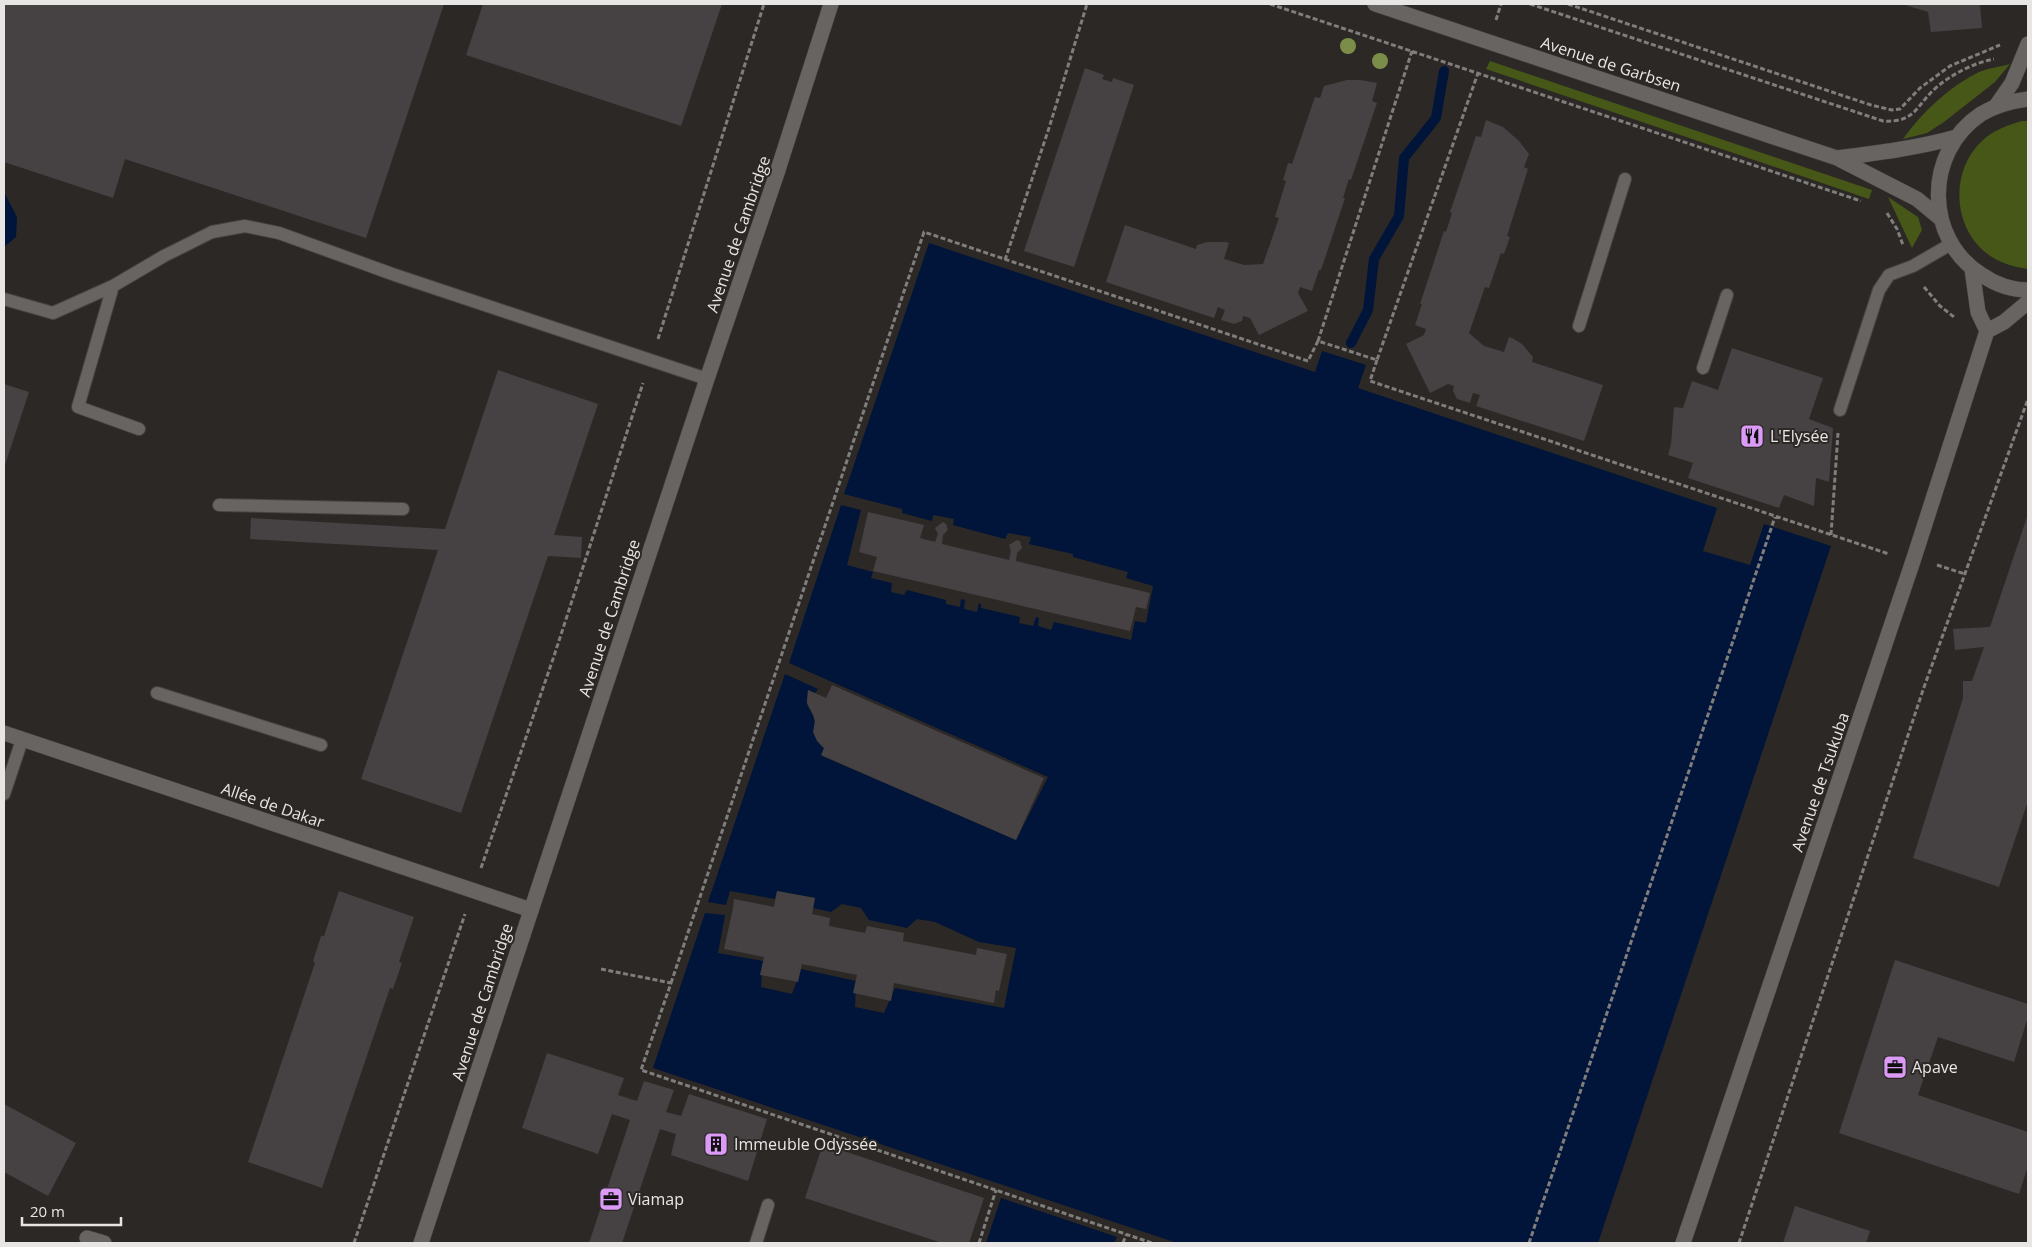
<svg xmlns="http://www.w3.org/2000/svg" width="2032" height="1247" font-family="'Open Sans',sans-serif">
<rect width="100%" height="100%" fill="#2b2826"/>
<path fill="#465717" d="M1490,61L1872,190L1869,199L1486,69Z
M2010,64L1995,82L1944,122L1927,133L1903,139C1923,111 1949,87 1979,72C1988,68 2000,67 2010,64Z
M2022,121H2028V269C2015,267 2003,264 1992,257C1953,233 1948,172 1982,141C1993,130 2008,125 2022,121Z
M1888,197L1918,217L1922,230L1912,248Z"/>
<path fill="#001539" d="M4,192L17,217L16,237L4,247Z
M929,243L1315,372L1322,351L1366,365L1358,388L1717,508L1703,551L1750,565L1764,524L1831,546L1598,1243H1177L653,1068L705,913L725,915L718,953L763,961L761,987L792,994L801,969L856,981L855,1007L884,1013L895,988L1004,1008L1016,948L979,942L935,922L917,919L907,928L869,920L861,908L842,904L831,912L813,908L815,898L777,891L775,899L730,891L726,905L708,902L785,674L818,689L815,693L808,690C808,694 806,700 807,703C808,708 813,713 814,718C817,734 810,735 824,748L822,756L1016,840L1048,777L789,663L841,505L861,510L847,565L873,572L871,578L892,583L891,592L904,595L907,590L946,600V604L960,607L961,599L965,600L964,609L977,612L979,603L981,604V608L1020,617L1019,623L1033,626L1036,617L1039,618L1038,626L1051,630L1054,622L1131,640L1135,621L1146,623L1153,586L1126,578L1128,572L1073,557V554L1029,544L1031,537L1008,533L1005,539L953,525L954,519L933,515L932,521L902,513V509L844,494Z
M1001,1198L1117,1237L1114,1243H986Z"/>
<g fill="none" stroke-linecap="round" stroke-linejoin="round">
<path stroke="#001539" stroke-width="10" d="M1351,343L1368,310L1374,259L1399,216L1404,158L1436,118L1444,71"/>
</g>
<path fill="#464244" d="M4,4H444L366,238L125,159L113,198L4,162Z
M483,4H722L681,126L466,55Z
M1902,4H1980L1982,28L1931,32L1928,12Z
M1085,68L1104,75L1102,79L1112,82L1113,78L1134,85L1074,267L1024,251Z
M1347,80H1360L1377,83L1372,101L1377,103L1351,180L1349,179L1343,198H1345L1321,270H1319L1312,291L1300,287L1298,293L1308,311L1259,335L1250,318L1243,316L1242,321L1234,324L1221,320L1225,310L1218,307L1214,318L1106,282L1125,225L1196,249L1197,245L1207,242H1226L1229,243L1224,259L1244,265L1263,264L1279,218L1275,217L1286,181L1283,180L1288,163L1292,164L1315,97L1320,98L1324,86Z
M1486,120L1503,127L1519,141L1529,154L1524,167L1528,169L1507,236L1510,237L1504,254L1501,253L1489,288L1485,287L1469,333L1484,346L1504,352L1509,337L1512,338L1522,344L1527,350L1533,357L1532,362L1603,385L1584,441L1476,406L1480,395L1473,393L1470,403L1457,399L1453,391L1454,386L1448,384L1430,393L1406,344L1424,335L1426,329L1415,325L1422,304H1420L1444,231L1446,232L1452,213L1450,212L1476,136L1481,137Z
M1732,348L1823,378L1809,419L1833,428L1829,482L1816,478L1814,506L1784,495L1779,508L1688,478L1693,463L1668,455L1671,444L1674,407L1683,408L1692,381L1718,390Z
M498,370L598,404L554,535L582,537L581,558L548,556L461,813L361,779L438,550L250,539L251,518L445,529Z
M4,384L29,392L4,468Z
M868,512L924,525L920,538L935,542L938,534L935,528L943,522L946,524L948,530L943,535L942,544L1009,560L1011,551L1009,545L1017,540L1020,541L1022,548L1017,553L1016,561L1150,593L1146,609L1136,607L1130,631L873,571L877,557L859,552Z
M2028,514V801L1999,887L1913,858L1963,698V681H1972L1984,647L1955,650L1953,629L1990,627Z
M832,685L1044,778L1016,840L821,755L824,748L817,741L813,732L815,721L813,715L807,703L808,690L826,698Z
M339,891L414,917L399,962L402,963L393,989L390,988L322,1188L248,1162L315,963L313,961L321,936H324Z
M777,891L815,898L812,914L830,918L829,926L865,933L867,926L904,933L903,941L976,955L977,948L1007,954L999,991L996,990L994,1003L894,983L891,1001L853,993L857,975L802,964L798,982L760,975L764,957L724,949L733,908L734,899L774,907Z
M1895,960L2028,1004V1017L2014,1062L1938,1037L1918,1095L2028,1132V1166L2019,1194L1839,1133Z
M547,1053L624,1078L618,1095L637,1101L644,1081L674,1090L666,1112L681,1116L689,1094L767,1119L748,1181L671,1155L676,1134L660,1129L622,1243H589L630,1120L612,1114L598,1154L522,1128Z
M4,1104L76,1143L48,1196L4,1172Z
M823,1144L984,1198L969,1243H942L805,1198Z
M1795,1206L1870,1231L1866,1243H1783Z"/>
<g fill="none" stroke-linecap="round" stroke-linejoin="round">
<g stroke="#464442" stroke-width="14">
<path id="service" d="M113,286L78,407L139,429
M4,299L53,313L113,286L164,256L212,232L245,226L279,233L395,275L707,379
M1579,326L1625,179
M1703,368L1727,295
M1840,410L1879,290L1889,275L1913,266L1951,244
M219,505L403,509
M157,693L321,745
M4,794L22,740
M756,1243L768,1205"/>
</g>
<g stroke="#464442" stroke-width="16">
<path id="minor" d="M1996,106L2012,83L2028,44
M4,733L531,910
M87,1238L104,1243"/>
</g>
<g stroke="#464442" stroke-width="16">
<path id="tertiary" d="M1972,269L1978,312L1987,331
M1987,331L2004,322L2028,302
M421,1243L707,379L777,173L831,4
M1683,1243L1914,558L1987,331"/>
</g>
<g stroke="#464442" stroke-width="16">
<path id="secondary" d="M1375,4L1837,158L1917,199L1940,218
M2028,99C2012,101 1996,105 1981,114C1924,152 1924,239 1982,275C1995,284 2012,290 2028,290
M1837,158C1878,153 1917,148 1957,137"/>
</g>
<path stroke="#807e7c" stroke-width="3" stroke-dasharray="5 2.5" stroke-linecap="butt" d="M1270,4L1861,201
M1530,4L1883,121C1917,123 1916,104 1938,86C1954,73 1974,63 1994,59
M1568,4L1871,105L1892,110L1900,109L1920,88L1950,66L2000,45
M1496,20L1501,4
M1887,213L1897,229L1903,245
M1005,260L1049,128L1087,4
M1924,287L1940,306L1954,317
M658,339L764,4
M1318,341L1412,51
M1377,360L1370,381L1889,554
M1831,535L1838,433
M1937,565L1965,574
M481,868L554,656L643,383
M601,969L671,983L641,1070L1152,1243
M671,983L924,232L1308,361L1318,341L1377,360L1478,73
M354,1243L465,914
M979,1243L996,1190
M1123,1243L1126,1235
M1529,1243L1775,517
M1739,1243L1923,690L2028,399"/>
<use href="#service" stroke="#676461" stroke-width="12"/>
<use href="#minor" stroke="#676461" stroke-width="15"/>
<use href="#tertiary" stroke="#676461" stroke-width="15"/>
<use href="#secondary" stroke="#676461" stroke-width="15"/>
</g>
<g fill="#7b8d48">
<circle cx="1348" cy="46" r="8"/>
<circle cx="1380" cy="61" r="8"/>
</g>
<defs>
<g id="restaurant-square" transform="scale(1.25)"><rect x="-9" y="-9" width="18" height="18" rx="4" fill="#da9af6" stroke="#2b2826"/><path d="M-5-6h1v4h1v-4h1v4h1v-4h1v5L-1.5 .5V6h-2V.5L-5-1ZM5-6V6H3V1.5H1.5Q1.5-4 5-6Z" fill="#111"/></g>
<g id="office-square" transform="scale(1.25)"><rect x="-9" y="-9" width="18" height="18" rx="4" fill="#da9af6" stroke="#2b2826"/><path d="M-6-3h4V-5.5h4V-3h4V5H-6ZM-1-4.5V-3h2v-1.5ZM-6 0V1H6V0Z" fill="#111"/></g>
<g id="building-square" transform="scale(1.25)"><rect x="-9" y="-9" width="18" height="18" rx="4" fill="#da9af6" stroke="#2b2826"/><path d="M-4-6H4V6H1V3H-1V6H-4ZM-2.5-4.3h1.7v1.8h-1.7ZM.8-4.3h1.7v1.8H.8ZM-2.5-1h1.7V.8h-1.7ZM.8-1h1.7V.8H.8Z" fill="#111"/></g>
</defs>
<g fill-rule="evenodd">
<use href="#restaurant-square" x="1752" y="436"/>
<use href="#office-square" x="1895" y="1067"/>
<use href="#building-square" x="716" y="1144"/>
<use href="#office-square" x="611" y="1199"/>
</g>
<g text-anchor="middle" stroke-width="4" stroke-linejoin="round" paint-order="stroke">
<g font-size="16" fill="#e8e6e4" stroke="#2b2826">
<text transform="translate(1611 64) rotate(18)" y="6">Avenue de Garbsen</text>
<text transform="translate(738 234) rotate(-71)" y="6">Avenue de Cambridge</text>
<text transform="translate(609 618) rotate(-72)" y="6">Avenue de Cambridge</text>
<text transform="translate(1820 782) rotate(-71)" y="6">Avenue de Tsukuba</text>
<text transform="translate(273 805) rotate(19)" y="6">Allée de Dakar</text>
<text transform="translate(482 1002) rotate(-72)" y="6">Avenue de Cambridge</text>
</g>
<g font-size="16" fill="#e8e6e4" stroke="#2b2826" text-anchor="start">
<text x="1770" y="442">L'Elysée</text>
<text x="1912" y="1073">Apave</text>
<text x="734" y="1150">Immeuble Odyssée</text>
<text x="628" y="1205">Viamap</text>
</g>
</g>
<rect width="2032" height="1247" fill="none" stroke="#e8e6e4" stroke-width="10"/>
<path d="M22 1217v8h99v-8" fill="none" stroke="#e8e6e4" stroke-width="2.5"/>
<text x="30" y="1217" font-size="15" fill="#e8e6e4" stroke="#2b2826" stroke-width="4" paint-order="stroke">20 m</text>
</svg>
